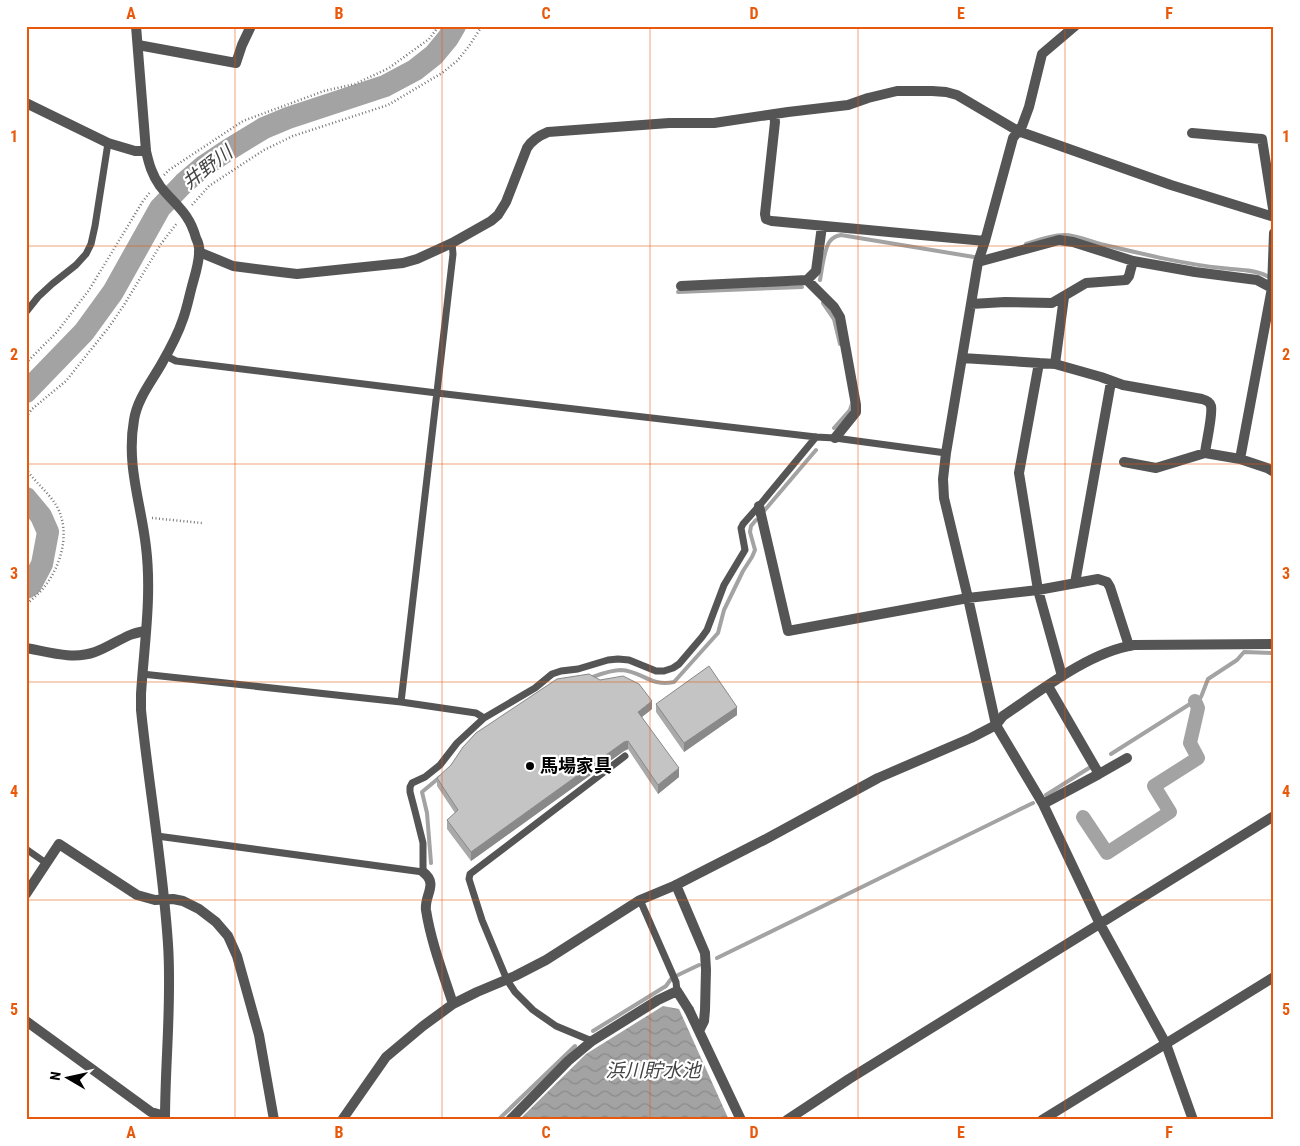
<svg xmlns="http://www.w3.org/2000/svg" width="1300" height="1146" font-family="'Roboto Condensed','Noto Sans JP',sans-serif">
<defs>
<pattern id="water-waves" width="16" height="10" patternUnits="userSpaceOnUse" patternTransform="scale(1.25)"><rect width="16" height="10" fill="#a3a3a3"/><path d="M0 5q4-4 8 0t8 0" fill="none" stroke="#8b8b8b"/></pattern>
</defs>
<rect width="100%" height="100%" fill="#fff"/>
<path fill="url(#water-waves)" d="M663,1006L679,1009L729,1120H519L586,1054Z"/>
<g fill="none" stroke-linecap="round" stroke-linejoin="round">
<path stroke="#a3a3a3" stroke-width="4" d="M1026,244C1038,240 1051,235 1064,235C1078,235 1091,242 1105,245C1143,254 1183,264 1222,268C1236,270 1254,269 1267,276
M820,280C822,270 824,248 830,241C833,237 836,236 841,235L974,257
M678,292L802,287
M823,303L834,319L840,344
M834,428L850,410L852,404
M764,511L816,450
M590,678C601,674 610,670 621,670C642,671 650,687 674,682L718,633L724,610L743,571L752,557L755,550L750,532L751,526L756,520
M1111,754L1201,697L1208,679L1237,660L1244,652L1274,653
M1046,795L1089,768
M431,863L427,813L422,792L440,777
M717,958L1033,803
M678,975L699,965
M593,1031L666,986L671,979
M498,1120L575,1046"/>
<path stroke="#a3a3a3" stroke-width="14" d="M1083,817L1107,853L1170,812L1154,786L1198,758L1190,743L1198,708L1195,701"/>
<path stroke="#a3a3a3" stroke-width="22" d="M26,392L84,332L113,292L160,208L184,183L204,166L228,150L264,128L288,118L385,86L415,70L434,55L448,38L455,26
M26,498L41,516L48,532L42,564L31,585L26,588"/>
<path stroke="#777" stroke-width="2.5" stroke-dasharray="1 2.5" stroke-linecap="butt" d="M164,175L169,170L243,121L324,91L355,84L389,68L429,39L439,26
M192,205L209,186L264,150L293,136L388,105L442,73L457,61L469,46L482,26
M26,363L57,332L89,290L143,201L151,191
M26,417L32,409L66,381L109,327L124,305L161,244L177,223
M26,469C35,482 48,492 56,505C71,530 62,564 45,586C40,593 32,599 26,605
M152,518L202,523"/>
<path stroke="#555" stroke-width="7" d="M26,312L38,297L52,284L76,265L86,254L91,244L95,226L108,143
M166,356L176,361L437,393L816,437L835,438L946,453
M142,674L401,702L476,713L484,718
M401,702L453,254L452,243
M157,836L423,872V843L415,811L410,792V787L412,783L425,777L440,765L457,743L484,718L535,688L552,674L561,671L578,669L608,660L618,659L629,660L656,671H664L673,668L679,664L702,637L707,630L724,585L745,550L741,528L743,524L759,506L816,437
M26,849L46,863
M640,900L676,982L677,991
M592,1041L556,1026L533,1010L515,992L507,980L482,920L469,879L470,874L625,756"/>
<path stroke="#555" stroke-width="10" d="M1075,26L1042,54L1029,107L1022,126L1013,138L985,241L978,262L946,453L943,479L944,498L968,598L996,725L1043,804L1100,924L1166,1044L1193,1120
M138,45L236,63L242,45L251,26
M26,103L108,143L135,151H146
M774,114L775,122L765,214L766,219L772,221L985,241
M1192,133L1262,139L1274,215
M199,252L233,266L272,271L297,274L403,263L417,259L452,243L491,221L498,215L506,202L527,148C532,140 538,136 548,132L669,123H714L788,112L848,105L868,98L897,91H932L946,92L957,95L1018,131L1171,185L1274,217
M978,262L1059,240L1073,242L1133,261L1195,272L1257,280L1272,288
M807,280L834,307L840,317L856,405V412L835,438
M681,286L807,280L816,271L822,226
M971,304L1005,302L1052,303L1086,283L1126,280L1129,276L1133,261
M962,358L1055,364L1101,377L1123,385L1202,399C1206,400 1210,402 1211,406C1213,415 1206,443 1205,453
M1039,363L1019,473L1038,590L1062,676
M1055,364L1064,297
M1240,459L1272,288L1274,233
M1124,462L1156,468L1205,453L1240,459L1267,468L1274,472
M759,506L788,631L968,598L1038,590L1098,579L1107,582L1110,587L1129,646
M1075,583L1111,382
M26,648C49,652 73,660 95,652C107,648 118,640 130,635C135,633 140,632 145,631
M1048,686L1099,774
M1043,804L1099,774L1127,758
M423,872C439,884 424,895 426,910C431,942 443,973 453,1004
M26,894L59,844L137,895L155,900L173,899L183,901L199,909L216,922L228,936L237,956L259,1035L274,1120
M342,1120L386,1057L423,1026L453,1004L477,992L515,976L546,960L640,900L676,885
M510,1120L568,1061L592,1041L658,1000L677,991L689,1010
M787,1120L849,1079L1274,816"/>
<path stroke="#555" stroke-width="10" d="M136,26L146,151C149,164 152,175 160,186C175,205 189,212 196,238C198,242 200,248 199,253C199,263 195,275 192,286C189,297 187,308 183,319C178,334 170,349 162,363C152,381 137,399 134,420C126,465 141,503 146,547C152,596 144,646 141,694V710C149,788 163,866 168,944C172,1003 165,1061 165,1120
M689,1010L741,1120
M26,1021L151,1112L165,1116
M699,1031L704,1021L705,1010L706,970L705,953L676,885L764,840L878,778L971,738L996,725L1003,716C1040,691 1089,652 1134,645L1274,644
M1042,1120L1274,977"/>
</g>
<path fill="#a9a9a9" d="M656,704L737,715L684,752L656,712Z
M652,709L642,717L679,777L658,794L628,749L624,751L471,861L447,829V820L455,813L437,786V778Z"/>
<path fill="#898989" d="M652,701V709L638,720V712Z
M737,707V715L684,752V743Z
M628,741V749L624,751L471,861V852L624,742Z
M679,768V777L658,794V785Z"/>
<path fill="#c4c4c4" stroke="#898989" d="M709,666L737,707L684,743L656,704Z
M589,674L600,680L623,676L639,684L652,701L638,712L679,768L658,785L628,741L624,742L471,852L447,820L458,810L437,778L451,765L463,747L476,733L557,679Z"/>
<path fill="none" stroke="#e8590c" stroke-width="1" stroke-opacity="0.55" d="M235,26V1120M442,26V1120M650,26V1120M858,26V1120M1065,26V1120M26,246H1274M26,464H1274M26,682H1274M26,900H1274"/>
<circle fill="#000" stroke="#fff" stroke-width="2" cx="530" cy="766" r="5"/>
<g text-anchor="middle" stroke-width="4.5" stroke-linejoin="round" paint-order="stroke">
<g font-size="18" font-weight="bold" fill="#000" stroke="#fff" text-anchor="start">
<text x="540" y="772">馬場家具</text>
</g>
<g font-size="19" font-style="italic" fill="#444" stroke="#fff">
<text transform="translate(207 167) rotate(-38)" y="7">井野川</text>
<text x="653" y="1077">浜川貯水池</text>
</g>
</g>
<rect width="1300" height="1146" fill="none" stroke="#ffffff" stroke-width="55"/>
<g transform="translate(68 1078) rotate(279)" stroke="#ffffff" stroke-width="4" paint-order="stroke">
<path d="M0-4L9 19L0 12L-9 19Z" fill="#000000"/>
<text y="-8" font-size="14" font-weight="bold" text-anchor="middle" fill="#000000">N</text>
</g>
<rect x="28" y="28" width="1244" height="1090" fill="none" stroke="#e8590c" stroke-width="2"/>
<g font-size="16" text-anchor="middle" font-weight="bold" fill="#e8590c">
<text x="131" y="19">A</text>
<text x="339" y="19">B</text>
<text x="546" y="19">C</text>
<text x="754" y="19">D</text>
<text x="961" y="19">E</text>
<text x="1169" y="19">F</text>
<text x="14" y="142">1</text>
<text x="1286" y="142">1</text>
<text x="14" y="360">2</text>
<text x="1286" y="360">2</text>
<text x="14" y="579">3</text>
<text x="1286" y="579">3</text>
<text x="14" y="797">4</text>
<text x="1286" y="797">4</text>
<text x="14" y="1015">5</text>
<text x="1286" y="1015">5</text>
<text x="131" y="1138">A</text>
<text x="339" y="1138">B</text>
<text x="546" y="1138">C</text>
<text x="754" y="1138">D</text>
<text x="961" y="1138">E</text>
<text x="1169" y="1138">F</text>
</g>
</svg>
